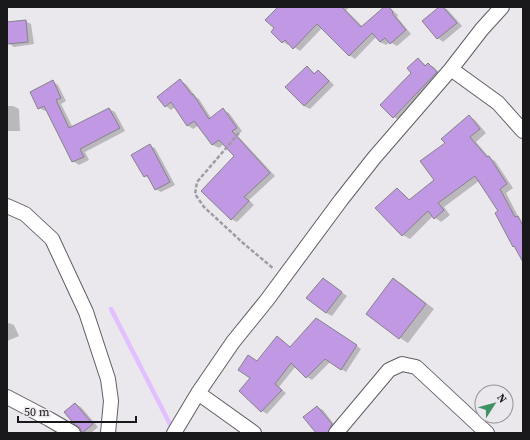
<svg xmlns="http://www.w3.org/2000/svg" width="530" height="440" font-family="'Source Serif 4',serif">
<rect width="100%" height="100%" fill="#eae7ed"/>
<path fill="#0003" d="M279,7H350L346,10L363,27L386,7H389L398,15L397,17L411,34L397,46L390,42L386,45L380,42L376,37L355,59L349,55L322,28L300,51L290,44L288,45L283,42L275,28Z
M440,7L447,9L462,26L443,42L438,38Z
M25,21L31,24L34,44L14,47L8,43L7,23Z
M418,59L427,66L428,64L434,67L442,76L399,120L394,117Z
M307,67L316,74L318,71L324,75L334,85L310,109L304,106Z
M52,81L58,85L66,101L61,104L73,128L109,109L115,112L125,131L85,152L89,160L79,165L73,161L48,110L45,111L39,108Z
M180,81L186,84L196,97L199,99L211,118L223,110L229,113L242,131L237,135L275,176L249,200L254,205L237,222L231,219L235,156L224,144L219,148L213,145L199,125L193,129L187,125L175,107L171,110L166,106Z
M7,106H13L19,109L20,131H7Z
M469,116L475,120L486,133L476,142L490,158L495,161L513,188L506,193L519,218L523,220V223L521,219H519L523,228V260L516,248L514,246L496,213L500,212L479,181L444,207L450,215L441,222L433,216L410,239L403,235L377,208L397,189L403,193L410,200L435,181L446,143Z
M150,146L155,148L175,185L161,192L156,189L150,179L145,176Z
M393,279L402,284L434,309L408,343L400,338L367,314Z
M328,282L347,296L332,316L326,313Z
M322,322L361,349L346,372L330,362L312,380L307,377L296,366L279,387L286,393L267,414L262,411L240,391L252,378L258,362L291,348Z
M9,323L14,325L19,336L7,341V324Z
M75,404L81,407L98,427L91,433L82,432Z
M317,407L323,410L337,428L334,433H317Z"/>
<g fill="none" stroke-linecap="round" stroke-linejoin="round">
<path stroke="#e2c0ff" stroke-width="4.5" d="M111,309L173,430"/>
</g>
<path fill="#c198e4" stroke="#868388" d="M278,7H342L361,27L384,7H389L393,12L392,13L406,30L390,44L385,38L380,42L372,33L349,56L317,24L293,49L285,40L282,43L271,32L274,28L265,20Z
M439,7H443L457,23L437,39L422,21Z
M26,20L28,42L7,44V22Z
M418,58L425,66L428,63L437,72L393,118L380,105L411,73L407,68Z
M307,66L314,74L318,70L329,81L304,106L285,87Z
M180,79L192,95L193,94L209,119L223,108L237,128L232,131L270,173L244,197L249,201L231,220L201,191L234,156L219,140L212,145L194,121L187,126L171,102L165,107L157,97Z
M53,80L61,98L56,100L69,128L109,108L120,128L80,149L84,157L72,162L44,106L38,109L30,92Z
M469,115L480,129L470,137L487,157L489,156L507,184L500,189L515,217L518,216L523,226V262L514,246L513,247L495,213L498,211L475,176L438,203L444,210L434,219L428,211L402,236L375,208L397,188L409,200L434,180L420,161L445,143L441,139Z
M150,144L170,182L155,190L147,175L144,177L131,155Z
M323,278L342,292L326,313L306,298Z
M393,278L426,304L399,339L366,314Z
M316,318L357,345L341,370L325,359L306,378L291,363L275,384L282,390L261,412L239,391L250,378L238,370L248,355L257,361L277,336L290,347Z
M75,403L93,424L82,433L80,428L74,424L64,412Z
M317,406L332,424L328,433H316L303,417Z"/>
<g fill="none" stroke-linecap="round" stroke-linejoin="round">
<g stroke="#605e63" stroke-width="16">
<path id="minor" d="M451,69L498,103L523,131
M7,206L25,214L52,239L86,312L108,379L111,401L108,433
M198,393L254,433
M7,397L49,419L73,433
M174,433L198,393L233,342L267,300L341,200L374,158L451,69L482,29L502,7
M336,433L389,370L402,364L416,367L487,433"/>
</g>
<path stroke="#9f9da1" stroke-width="2.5" stroke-dasharray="4 2" stroke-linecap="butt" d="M239,133L197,182L195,194L204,207L243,243L274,269"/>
<use href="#minor" stroke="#fff" stroke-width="14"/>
</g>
<rect width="530" height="440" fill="none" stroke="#181719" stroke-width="16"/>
<g transform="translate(494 404) rotate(54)"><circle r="19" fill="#eae7ed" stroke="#969498"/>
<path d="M0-3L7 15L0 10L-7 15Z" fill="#3e9365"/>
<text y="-6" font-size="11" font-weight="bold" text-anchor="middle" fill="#181719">N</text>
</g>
<path d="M18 416v6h118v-6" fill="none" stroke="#181719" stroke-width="2"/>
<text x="24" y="416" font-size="12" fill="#181719" stroke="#eae7ed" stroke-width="3" paint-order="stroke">50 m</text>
</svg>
